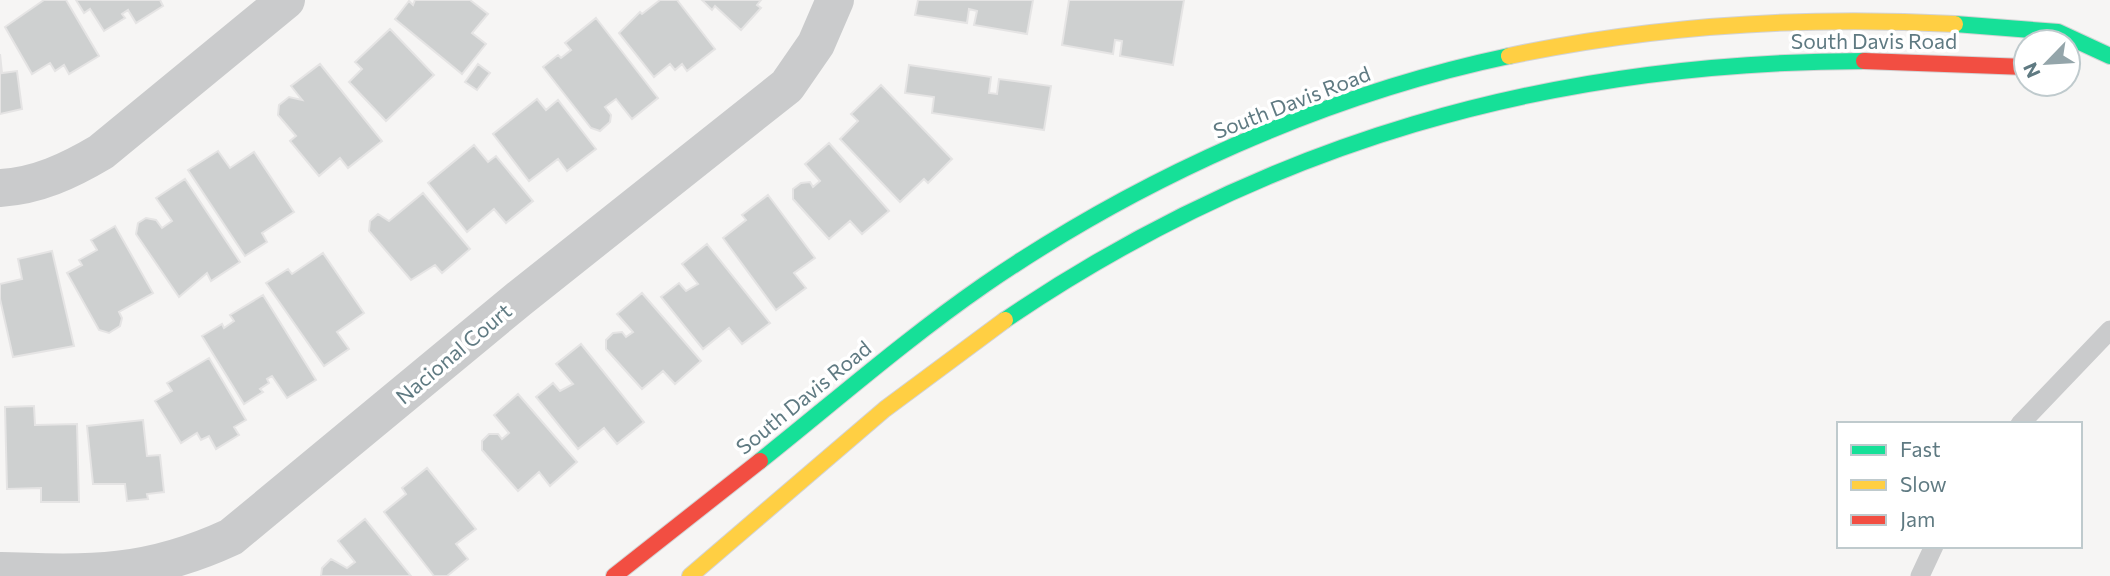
<svg xmlns="http://www.w3.org/2000/svg" width="2110" height="576" font-family="Commissioner,sans-serif">
<rect width="100%" height="100%" fill="#f6f5f4"/>
<path fill="#ced0d0" stroke="#e5e4e4" stroke-width="2" d="M44,0H66L99,56L69,74L64,65L55,71L50,63L32,74L5,27Z
M76,0H160L163,6L136,23L128,10L122,14L125,18L104,31L90,9L84,13Z
M415,0H470L488,14L472,33L486,44L462,74L395,19L409,1L413,5Z
M660,0H677L715,49L687,71L682,64L675,70L670,64L654,77L619,33L640,12L642,14Z
M702,0H761L757,5L761,8L741,30L715,6L712,10Z
M918,0H1033L1027,34L974,25L977,11L969,9L967,23L915,15Z
M1069,0H1184L1173,65L1120,56L1122,41L1115,40L1113,54L1062,45Z
M596,18L658,98L632,119L616,99L605,107L611,115L610,122L600,131L591,128L543,67L558,55L561,58L571,50L565,43Z
M390,29L434,75L386,121L349,82L362,69L355,62Z
M0,54L2,73L17,71L22,109L0,114Z
M320,64L382,141L348,168L340,158L319,176L290,141L296,136L278,115L279,105L289,97L302,100L291,86Z
M478,64L490,73L477,90L465,82Z
M909,65L991,77L989,93L997,94L999,79L1051,86L1044,130L932,113L934,97L905,93Z
M881,85L952,159L928,183L924,179L900,202L840,139L858,121L851,114Z
M537,99L546,110L558,100L596,149L567,171L558,159L529,181L493,134Z
M829,143L889,211L862,234L850,221L829,239L793,199V189L801,183L810,182L813,187L820,181L805,164Z
M474,145L488,162L496,156L533,201L506,223L494,209L467,232L428,183Z
M218,151L230,168L254,152L294,212L262,233L267,242L245,256L188,170Z
M185,179L240,262L211,281L207,273L179,297L136,234L138,223L146,218L156,220L162,228L172,221L156,198Z
M423,193L470,249L442,273L435,265L411,280L369,231L370,221L378,214L389,221Z
M768,195L815,258L794,273L806,288L776,310L723,238L746,220L742,215Z
M115,226L153,293L119,312L122,318L120,326L109,333L99,330L67,273L82,265L79,260L97,250L91,240Z
M707,244L770,323L742,344L729,328L703,349L661,297L679,283L686,291L698,284L682,264Z
M52,251L74,346L13,357L0,299V284L22,279L18,259Z
M323,253L364,313L337,332L349,349L324,366L266,283L288,269L292,274Z
M642,293L701,361L675,384L663,371L642,389L606,349V340L613,333L622,332L626,337L633,332L617,314Z
M263,295L316,380L287,398L272,376L267,379L269,383L260,389L263,392L244,404L202,336L222,324L224,328L234,321L230,315Z
M581,344L644,422L617,444L604,428L578,449L536,397L553,383L560,391L573,384L556,364Z
M209,358L246,420L234,427L239,435L216,449L209,436L201,440L197,433L181,443L155,401L172,391L167,383Z
M518,394L577,462L550,486L539,472L518,491L482,450V441L489,434H498L502,439L509,433L494,415Z
M34,406L35,425L77,424L79,502H41V488L7,489L5,407Z
M143,420L147,456L160,455L164,492L147,494L148,499L127,501L125,484H93L87,426Z
M427,468L476,529L456,544L468,559L447,576H434L384,512L406,494L402,488Z
M365,519L411,576H321L322,568L331,559L347,568L355,562L338,541Z"/>
<g fill="none" stroke-linecap="round" stroke-linejoin="round">
<g stroke="#d3d3d4" stroke-width="18">
<path id="fast" d="M1955,24L2058,32L2110,56
M1005,320C1267,142 1548,62 1864,61
M760,461C834,402 906,339 984,285C1140,178 1324,95 1509,56"/>
</g>
<g stroke="#d3d3d4" stroke-width="18">
<path id="slow" d="M1509,56C1657,25 1805,16 1955,24
M690,576L885,409L1005,320"/>
</g>
<g stroke="#d3d3d4" stroke-width="18">
<path id="jam" d="M1864,61L2026,67
M614,576L760,461"/>
</g>
<path stroke="#cacbcc" stroke-width="19" d="M2020,424L2110,330
M1920,576L1934,546"/>
<path stroke="#cacbcc" stroke-width="38" d="M0,188C37,186 69,171 101,152L286,0
M0,571C91,574 147,576 231,537L520,298L787,86L816,44L835,0"/>
<use href="#fast" stroke="#16e098" stroke-width="16"/>
<use href="#slow" stroke="#ffcf43" stroke-width="16"/>
<use href="#jam" stroke="#f24e42" stroke-width="16"/>
</g>
<g text-anchor="middle" stroke-width="7" stroke-linejoin="round" paint-order="stroke">
<g font-size="21" fill="#5f7a82" stroke="#fff">
<text x="1874" y="49">South Davis Road</text>
<text transform="translate(1292 103) rotate(-21)" y="7">South Davis Road</text>
<text transform="translate(454 354) rotate(-40)" y="7">Nacional Court</text>
<text transform="translate(804 398) rotate(-39)" y="7">South Davis Road</text>
</g>
</g>
<rect x="1837" y="422" width="245" height="126" fill="#ffffff" stroke="#bfcacd" stroke-width="2"/>
<rect x="1851" y="445" width="35" height="10" fill="#16e098" stroke="#bfcacd" stroke-width="2"/>
<text x="1900" y="457" font-size="21" fill="#5f7a82">Fast</text>
<rect x="1851" y="480" width="35" height="10" fill="#ffcf43" stroke="#bfcacd" stroke-width="2"/>
<text x="1900" y="492" font-size="21" fill="#5f7a82">Slow</text>
<rect x="1851" y="515" width="35" height="10" fill="#f24e42" stroke="#bfcacd" stroke-width="2"/>
<text x="1900" y="527" font-size="21" fill="#5f7a82">Jam</text>
<g transform="translate(2047 63) rotate(245)"><circle r="33" fill="#ffffff" stroke="#bfcacd" stroke-width="2"/>
<path d="M0-5L12 26L0 18L-12 26Z" fill="#94a5aa"/>
<text y="-10" font-size="19" font-weight="bold" text-anchor="middle" fill="#5f7a82">N</text>
</g>
</svg>
